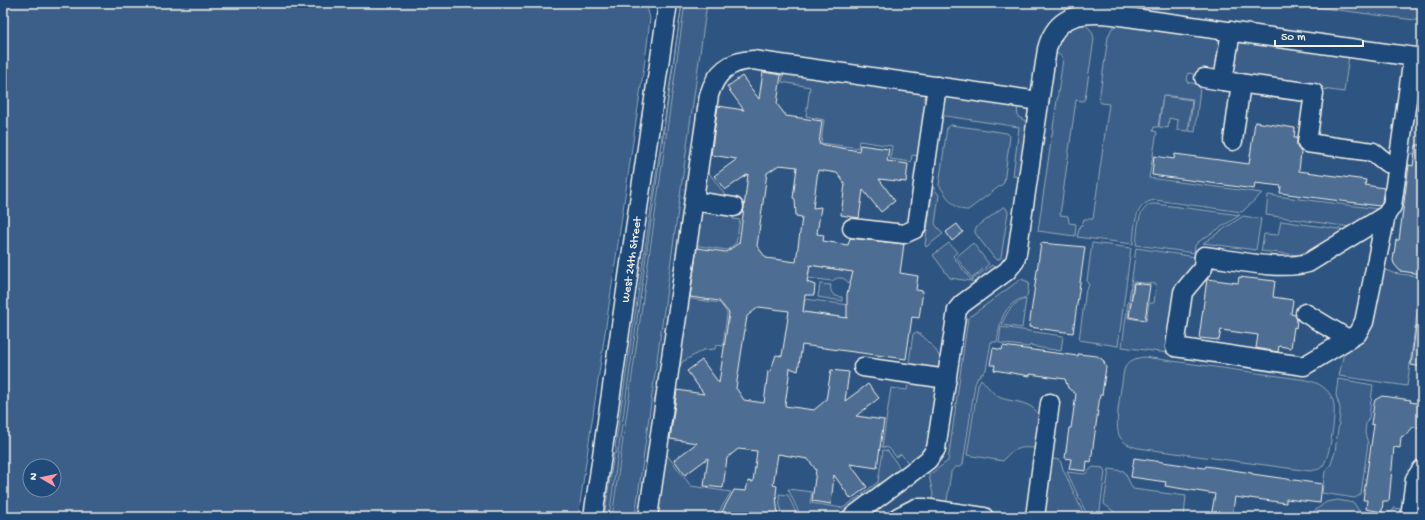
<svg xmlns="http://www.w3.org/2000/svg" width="1425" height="520" font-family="'Gochi Hand',sans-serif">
<rect width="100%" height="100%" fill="#1f4a7a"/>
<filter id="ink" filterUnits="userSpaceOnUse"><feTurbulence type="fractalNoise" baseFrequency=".025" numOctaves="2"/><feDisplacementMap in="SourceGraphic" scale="8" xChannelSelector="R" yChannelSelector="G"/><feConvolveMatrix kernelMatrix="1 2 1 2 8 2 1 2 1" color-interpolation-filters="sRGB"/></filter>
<g filter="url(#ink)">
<path fill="#2d5581" d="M682,3H1285L1422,21V517H608Z"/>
<path fill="#3a5f88" stroke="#97a8b8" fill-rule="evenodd" d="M3,3H646L650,18L647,46L578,517H3ZM30,466H54V490H30Z
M682,3L609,517H604L614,453H616V448L615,447Z
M685,3H707L635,517H612Z
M1285,3H1422V21Z
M1082,23C1089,27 1093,31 1094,39L1085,99L1083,101L1076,100L1060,215L1068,216L1069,223L1076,224L1075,236L1038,231L1063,59L1061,56L1055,52L1062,29Z
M1120,24L1221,37L1219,73L1212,77L1188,73L1187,82L1196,84L1200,88L1195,132L1189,131L1193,99L1163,95L1158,127H1154L1153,131L1157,132L1149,178L1262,193L1242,212L1155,200C1133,203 1135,227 1133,244L1077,237L1080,225H1082L1084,219H1093L1109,104L1101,103L1099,100L1108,37L1112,28Z
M1238,40L1349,55L1344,92L1235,77L1233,76Z
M1422,65V155L1406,153L1417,70Z
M784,70L923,93L927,96L919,156L912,155L911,162L890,159L892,146L859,141L858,148L821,143L824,120L806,116L810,87L782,82Z
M949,96L1017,105L1018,117L1028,122L1023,177L1013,176L1019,127L939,115L943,101Z
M1163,96L1192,100L1188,131L1177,130L1178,120L1169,118L1168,128L1159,127Z
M951,125L1007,133L1010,136L1004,183L968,210C954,211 946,195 939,185L947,127Z
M704,166L731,203L703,199Z
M933,187L939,195L935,224L943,234L926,247L925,245Z
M1268,195L1379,209L1350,227L1266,215Z
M1151,204H1156L1240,215L1198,242L1195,246L1194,253L1136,245C1138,231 1136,211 1151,204Z
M698,206L734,211L733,219L740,220L736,243L727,250L693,245Z
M1003,207L1006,208L1008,212L1001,258L997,260L994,258L975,233V230L977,227Z
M1243,216L1261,219L1256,250L1203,243Z
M1281,221L1346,230L1308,251L1298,255L1261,251L1264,234L1278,235Z
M949,243L957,252L953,256L971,280L992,265L995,269L977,282L950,278L933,255Z
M973,243L989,264L972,278L956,257Z
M1092,243L1131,248L1118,346L1079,340L1086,289L1089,286L1087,281Z
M1136,248L1196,257L1195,267L1177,290L1168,353L1122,347L1128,301H1130L1128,318L1146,321L1149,303H1154L1156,284L1133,282L1131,299H1129Z
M810,265L854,272L852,284H849C845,277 838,276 832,281L808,278Z
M1381,268L1393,273L1422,277L1407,386L1339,376L1344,352L1363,341L1367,336Z
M1021,279L1029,282L1027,297C1003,303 1000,321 997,342H991L986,370L978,377L975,384L963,464L961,467H955L951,472L947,501L945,504L932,502L933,494L929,475L948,461L968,318Z
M820,284L831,285C829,293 835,297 842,297V301L818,297Z
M685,298L720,303L727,313L723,346L716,345L715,349L703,350L682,362L675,377Z
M805,299L849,305L848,318L803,312Z
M1026,299L1022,328L1002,325C1006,312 1013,302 1026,299Z
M1001,327L1063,336L1061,351L1036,347L1035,346L1030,345L1029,347L999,343Z
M916,332C926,337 938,350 941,361C942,365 941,370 941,374L908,369L913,334Z
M1144,357L1307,380C1319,383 1328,388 1333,400C1337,411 1330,459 1322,467C1319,470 1314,470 1310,471L1138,448C1131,446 1124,444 1120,437C1113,427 1122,384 1124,370C1127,361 1135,358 1144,357Z
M981,379C987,385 992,394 1001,398C1007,400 1013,401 1019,402C1047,409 1041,426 1039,449C1024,446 1012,447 1003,461L967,455L978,385Z
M1338,379L1373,385L1369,418L1366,423L1365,433L1368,443L1361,494L1355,498L1322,493L1325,472L1331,464L1335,452L1340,414V408L1336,395Z
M909,381L938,385L929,449L909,464L901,454L896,457L889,448L882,447L891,388L907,390Z
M663,450L691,486L731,492L716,517H654Z
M883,450L888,451L902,471L866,499L862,494L878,482Z
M1052,459L1060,460L1063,469L1085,517H1045L1040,511Z
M1093,467L1103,468L1105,472L1099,517H1088L1067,472L1085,474Z
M1109,469L1124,471L1133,489L1186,496L1184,517H1121L1104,504Z
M788,489L812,492L810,503L843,508L860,496L863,500L849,512L837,517H801Z
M779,494L788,495L798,517H781Z
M1338,500L1354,503L1359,511L1384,515L1394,510V508L1406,510L1405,517H1307L1326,502Z"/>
<path fill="#4d6e92" stroke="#f4f1e8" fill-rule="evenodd" d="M763,72L781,75L777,104L786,116L822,121L819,144L859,151L860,145L889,149L887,161L908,164L906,182L879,179L895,201L881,212L863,190L859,218L841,215L845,184L837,173L818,170L813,208L821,207L817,234L824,235L823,241L848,245L850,238L904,244L900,273L918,276L916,290L923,291L919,318L912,317L906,359L802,345L798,371L790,368L785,406L814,410L826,400L831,370L849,372L845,401L868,384L879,398L856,416L884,420L877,468L850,464L867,487L851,499L834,475L831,504L812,501L816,470L808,459L778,454L773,485L777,486L776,494L778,517H719L734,490L746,491L748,481L753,482L757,451L738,449L727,458L723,488L704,486L708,458L685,475L674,460L697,443L670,439L677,390L704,394L687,371L702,360L719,383L729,313L719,301L690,297L697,248L726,252L739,243L744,208L748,174L725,190L714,176L737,159L711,155L718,106L744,110L727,87L742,76L759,99ZM779,165L797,167L793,198L795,199L796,216L802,217L796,262L766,258L757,246L767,173ZM810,265L853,272L847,294V318L803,312L805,295H814L815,285L807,282ZM759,307L789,311L782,356L776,355L770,372L768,371L764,403L744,400L736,388L747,316Z
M1255,122L1295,128L1294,138H1297V147L1301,152L1299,171L1366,180L1365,185L1384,188L1382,202L1379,206L1280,193L1281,186L1255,183L1254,189L1152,175L1154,156L1174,159L1175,154L1249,164Z
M1416,145H1422V274L1400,271L1394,264L1393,260L1396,240H1399L1409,165L1413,166Z
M957,224L963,232L952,241L946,232Z
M1041,243L1085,247L1073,333L1029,327Z
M1239,277L1275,281L1273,297L1293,300L1291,314L1295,315L1297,320L1296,328L1294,327L1291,348L1279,346L1278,352L1256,348L1258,335L1221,330L1219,340L1199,338L1207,279L1238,283Z
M1134,283L1150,285L1145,320L1129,317Z
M1416,326H1422V367L1411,365Z
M1003,346L1078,356V354L1097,356L1103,360L1106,367L1102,395H1100L1091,462L1087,461L1086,471L1069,469L1071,459L1065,458L1069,428H1071L1076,394L1068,388L1065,379L1030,374V376L994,370L995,365H990L993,348L1002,350Z
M1382,396L1411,400L1410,402L1422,404V428L1413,427L1407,434L1401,437L1400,448L1394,447L1389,501H1383L1382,512L1366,509L1367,500H1363L1374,425L1371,424L1374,404L1375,400Z
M1134,458L1205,468L1206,466L1252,473V474L1322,484L1320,503L1286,499V503L1249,498V499L1235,497L1232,517H1211L1215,494L1165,486L1166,482L1131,477Z"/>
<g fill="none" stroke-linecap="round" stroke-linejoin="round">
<g stroke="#f4f1e8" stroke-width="21">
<g id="minor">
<path d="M1231,31L1223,81L1314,93L1307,143L1373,152L1387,163L1398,164L1413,57"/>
<path d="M1204,78L1223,81"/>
<path d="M1233,141L1241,83"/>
<path d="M694,201L734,207"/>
<path d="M1386,215L1364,322L1357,334L1304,366L1175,347L1183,292L1203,268L1204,256C1235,260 1279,271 1308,263L1386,215L1392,206L1398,164"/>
<path d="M852,228L904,234L915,229L917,226L937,86"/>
<path d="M1305,313L1348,339"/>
<path d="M863,367L947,379"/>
<path id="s1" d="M593,517L668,3"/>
<path d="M648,517L709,95C716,72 729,61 753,60L1039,101"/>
<path d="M852,517L928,460L936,449L957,310L962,304L1007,271L1015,261L1017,253L1047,49C1056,14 1082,12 1113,15L1422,58"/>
<path d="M898,517L916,508H924L984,517"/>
<path d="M1035,517L1050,403"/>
<path d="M1410,517L1415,479L1422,469"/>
</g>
</g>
<use href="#minor" stroke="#1f4a7a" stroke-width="18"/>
</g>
</g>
<g text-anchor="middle" stroke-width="3" stroke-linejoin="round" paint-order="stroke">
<g font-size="12" fill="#f4f1e8" stroke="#1f4a7a">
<text dy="4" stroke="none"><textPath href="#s1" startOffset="260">West 24th Street</textPath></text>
</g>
</g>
<rect width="1425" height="520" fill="none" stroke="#1f4a7a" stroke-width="16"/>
<rect x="8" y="8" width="1409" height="504" fill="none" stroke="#f4f1e8" stroke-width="1.5" filter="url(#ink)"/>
<g transform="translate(42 478) rotate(279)"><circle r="19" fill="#1f4a7a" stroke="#748da6"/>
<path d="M0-3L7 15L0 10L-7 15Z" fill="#ff9aa2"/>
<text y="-6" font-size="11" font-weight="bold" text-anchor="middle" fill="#f4f1e8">N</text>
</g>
<path d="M1275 40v6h88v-6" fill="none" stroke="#f4f1e8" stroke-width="2"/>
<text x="1281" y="40" font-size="12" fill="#f4f1e8" stroke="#1f4a7a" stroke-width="3" paint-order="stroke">50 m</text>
</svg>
